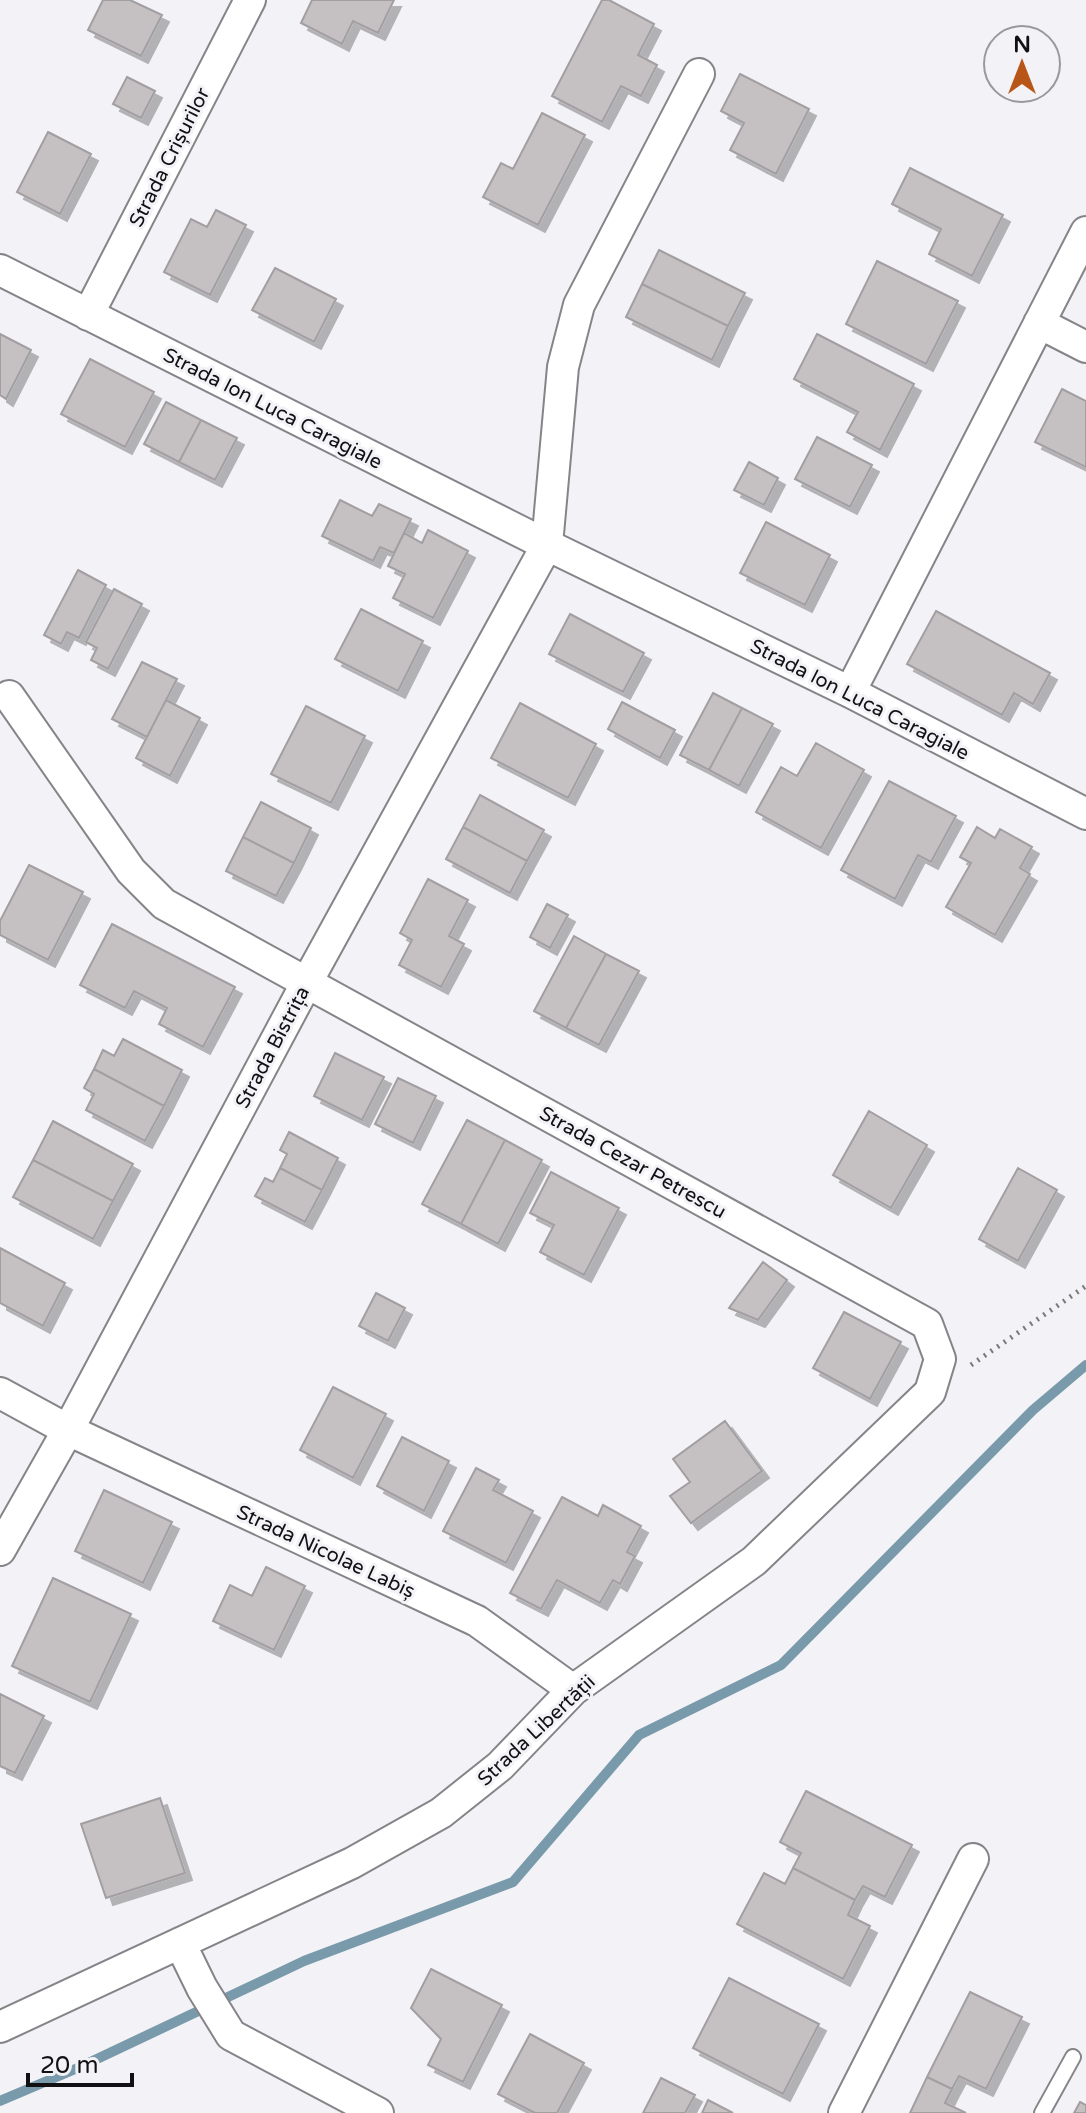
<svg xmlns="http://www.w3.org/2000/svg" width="1086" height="2113" font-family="'Varela Round',sans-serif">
<defs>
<filter id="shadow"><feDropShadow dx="7" dy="7" stdDeviation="0" flood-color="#0004"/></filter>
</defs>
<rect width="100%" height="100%" fill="#f3f2f6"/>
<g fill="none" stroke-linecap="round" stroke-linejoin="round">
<path stroke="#789aaa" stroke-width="10" d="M0,2101L80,2067L304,1961L513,1882L639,1735L781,1665L1033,1410L1086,1365"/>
</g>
<path fill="#c5c1c3" stroke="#a29ea1" stroke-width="2" filter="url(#shadow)" d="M103,0H130L162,15L141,56L88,30Z
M312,0H394L378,33L353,21L342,44L301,23Z
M602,0H609L654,24L638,55L657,65L641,96L621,86L602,122L552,96Z
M740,74L809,109L776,174L730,150L744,123L721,111Z
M127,77L155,91L141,118L113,104Z
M542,113L585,135L538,225L483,197L501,163L513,169Z
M48,132L91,154L60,214L17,192Z
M910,168L1003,215L972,276L929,254L941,229L892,204Z
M216,210L246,225L210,295L164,272L191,219L207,227Z
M659,250L745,293L728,326L642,284Z
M877,261L958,301L926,364L846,324Z
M275,268L336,299L314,342L252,310Z
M642,284L728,326L712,360L626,317Z
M0,334L31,350L6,399L0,395Z
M817,334L914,384L880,450L847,432L858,412L794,379Z
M90,359L154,392L125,447L61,414Z
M1062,389L1086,401V467L1035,442Z
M166,402L201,420L179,462L144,444Z
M201,420L237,438L215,480L179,462Z
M817,437L872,465L850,507L795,479Z
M749,462L778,478L764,505L734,490Z
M340,500L372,516L379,504L411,519L394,553L380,547L373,561L322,536Z
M766,522L830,555L805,605L740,573Z
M428,530L468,551L433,618L393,598L405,574L388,566L404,533L422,543Z
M78,570L106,585L79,638L67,632L61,644L44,635Z
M114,589L142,604L108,669L91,660L97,648L86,642Z
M361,609L423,641L398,691L335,659Z
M936,611L1050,673L1033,704L1014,693L1002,715L907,664Z
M570,614L644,653L623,692L549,654Z
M142,662L177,679L147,737L112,719Z
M713,693L742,708L709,770L680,755Z
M166,700L200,718L170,776L136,758Z
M622,702L675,730L660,758L608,729Z
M520,703L596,744L568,798L491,758Z
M306,706L365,736L331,803L271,774Z
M742,708L773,724L739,786L709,770Z
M816,743L864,770L821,848L756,812L781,767L797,776Z
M889,781L956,816L931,862L918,855L895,899L841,870Z
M480,795L544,830L527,861L463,827Z
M261,802L311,828L294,863L243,837Z
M463,827L527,861L510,893L446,859Z
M977,827L995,838L1000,829L1032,847L1020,868L1030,874L995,935L946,907L971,863L960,857Z
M243,837L294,863L276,896L226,871Z
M29,865L83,892L48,960L0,935V921Z
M428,879L468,900L449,936L464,944L441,987L399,965L412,940L400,933Z
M547,904L568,915L550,948L530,937Z
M112,924L235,987L203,1047L159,1024L167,1008L134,991L125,1008L80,985Z
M574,936L606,954L566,1028L534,1011Z
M606,954L639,971L599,1045L566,1028Z
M123,1039L182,1070L164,1106L94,1069L103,1050L114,1056Z
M335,1053L384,1077L362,1120L314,1096Z
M94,1069L164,1106L145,1141L86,1110L94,1094L84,1088Z
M398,1078L436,1096L413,1143L375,1124Z
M869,1111L927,1145L891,1208L833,1175Z
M467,1120L505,1140L461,1224L422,1204Z
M53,1121L133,1164L113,1201L33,1160Z
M289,1132L338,1158L322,1190L280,1168L287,1154L280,1150Z
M505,1140L542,1160L498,1244L461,1224Z
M33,1160L113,1201L93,1239L13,1197Z
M280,1168L322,1190L305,1222L255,1196L265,1178L273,1182Z
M1018,1168L1057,1190L1018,1261L979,1239Z
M551,1172L619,1208L584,1275L540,1252L554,1225L530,1213Z
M0,1248L65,1283L43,1326L0,1303Z
M763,1262L787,1280L758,1320L729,1308Z
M376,1293L405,1308L388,1341L359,1326Z
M844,1312L901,1342L870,1399L813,1368Z
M333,1387L386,1414L353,1478L300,1450Z
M725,1421L762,1471L691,1523L670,1496L690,1482L673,1459Z
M402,1437L449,1461L424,1511L377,1486Z
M476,1468L499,1480L493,1490L533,1511L506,1563L443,1531Z
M104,1490L172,1522L143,1583L75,1551Z
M562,1497L598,1516L603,1505L641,1526L627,1552L635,1556L620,1584L613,1580L600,1603L557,1580L541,1609L510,1593Z
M266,1567L305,1586L274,1650L213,1621L230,1585L252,1596Z
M53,1578L131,1614L90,1702L12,1666Z
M0,1694L44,1716L15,1773L0,1766Z
M806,1791L912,1845L885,1897L863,1886L855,1900L793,1868L801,1853L780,1842Z
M160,1798L185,1873L106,1898L81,1824Z
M793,1868L855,1900L848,1915L870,1926L843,1979L737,1924L764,1873L785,1884Z
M431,1969L502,2005L463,2082L428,2065L441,2039L411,2008Z
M729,1978L819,2024L783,2094L693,2048Z
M970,1992L1022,2017L986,2089L959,2076L952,2089L927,2077Z
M530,2034L584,2063L557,2113H535L498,2094Z
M927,2077L952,2089L945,2103L966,2113H910Z
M661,2078L695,2095L685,2113H643Z
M708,2100L733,2113H702Z
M1080,2102L1086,2105V2113H1074Z"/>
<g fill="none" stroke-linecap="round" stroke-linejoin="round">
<g stroke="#858488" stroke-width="18">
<path id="service" d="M1042,2113L1073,2057"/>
</g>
<g stroke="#858488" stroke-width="34">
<path id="minor" d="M0,270L547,545L850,692L1086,814
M88,315L250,0
M1039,323L1086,347
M850,692L1086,232
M0,1393L68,1430L477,1621L573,1690
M0,1550L68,1430L307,982L547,545L563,367L579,305L699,74
M180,1943L202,1988L231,2035L378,2113
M0,2027L352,1863L441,1813L500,1766L573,1690L754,1561L930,1392L940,1359L927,1324L164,904L131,871L9,696
M844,2113L973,1859"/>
</g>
<path stroke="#7a797c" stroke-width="5" stroke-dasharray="2 6" stroke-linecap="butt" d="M971,1365L1086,1286"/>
<use href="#service" stroke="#fff" stroke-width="14"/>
<use href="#minor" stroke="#fff" stroke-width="30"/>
</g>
<g text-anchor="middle" stroke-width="6" stroke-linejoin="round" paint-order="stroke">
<g font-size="20" fill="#111012" stroke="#f3f2f6">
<text transform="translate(169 157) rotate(-63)" y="7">Strada Crișurilor</text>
<text transform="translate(273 408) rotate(27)" y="7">Strada Ion Luca Caragiale</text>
<text transform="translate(860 699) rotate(27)" y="7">Strada Ion Luca Caragiale</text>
<text transform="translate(272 1047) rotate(-62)" y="7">Strada Bistrița</text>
<text transform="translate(633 1162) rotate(29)" y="7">Strada Cezar Petrescu</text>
<text transform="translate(326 1551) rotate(25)" y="7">Strada Nicolae Labiș</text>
<text transform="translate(536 1730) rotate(-43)" y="7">Strada Libertății</text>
</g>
</g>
<g transform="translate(1022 64)"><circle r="38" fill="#f3f2f6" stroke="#99989b" stroke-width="2"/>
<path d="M0-6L14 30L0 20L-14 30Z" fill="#b85619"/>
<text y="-12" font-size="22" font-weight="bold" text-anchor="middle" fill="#111012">N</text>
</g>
<path d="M28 2073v12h104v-12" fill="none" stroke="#111012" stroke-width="4"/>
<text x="40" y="2073" font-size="24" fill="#111012" stroke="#f3f2f6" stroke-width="6" paint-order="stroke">20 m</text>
</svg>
